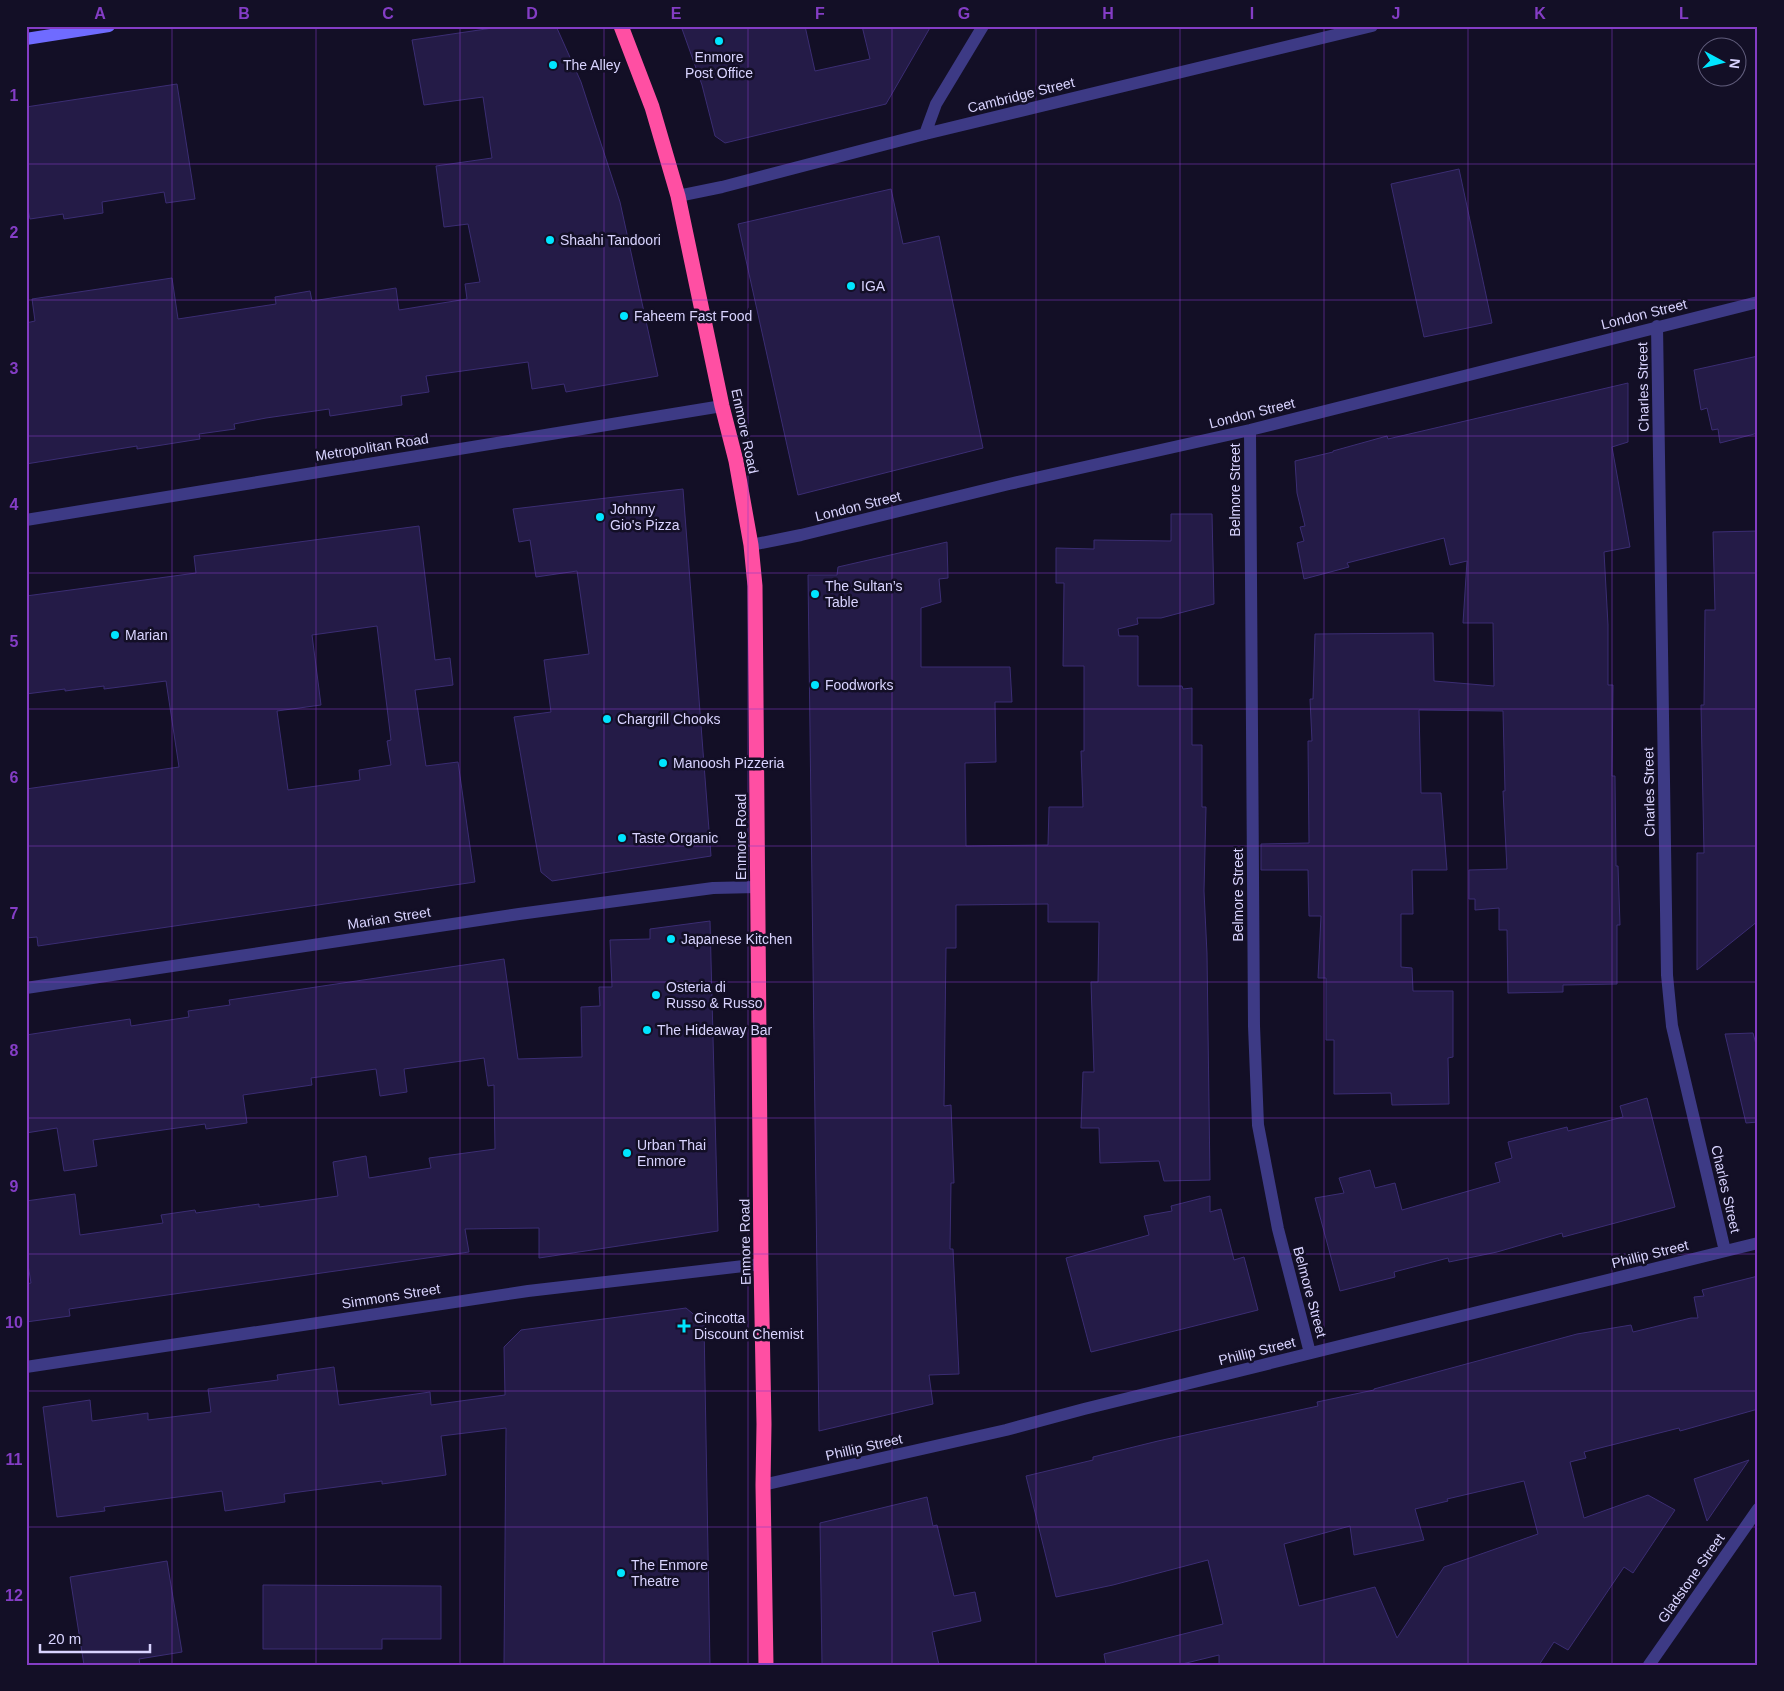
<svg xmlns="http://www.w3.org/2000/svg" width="1784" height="1691" font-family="Helvetica,sans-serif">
<rect width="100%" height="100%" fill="#130f26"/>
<path fill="#241b47" stroke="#3b2d73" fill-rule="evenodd" d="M506,26H556L581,82L620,202L658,376L566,392L564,384L532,389L528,362L426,376L429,392L401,396L402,405L330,416L329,409L266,418L234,424L235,429L199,434L200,439L137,449V446L26,464V323L35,321L32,299L172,278L178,319L276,304L275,297L310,291L312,301L396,288L399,310L467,299L465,284L480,282L468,224L444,227L436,166L492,158L483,97L424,105L412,40Z
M681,26H805L815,71L870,59L862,26H931L886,104L725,143L715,136L702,85Z
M177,84L195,199L166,203L164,192L102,202L103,213L64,219L63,214L30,219L26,200V107Z
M1459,169L1492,323L1424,337L1391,184Z
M891,189L903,244L939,236L983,448L798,495L738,224Z
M1758,356V433L1720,443L1718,429L1712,430L1707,408L1701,410L1694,370Z
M1628,383V442L1612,447L1630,547L1604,552L1608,625V685H1613L1612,776H1615L1616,866H1618L1620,925H1617V984L1563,985V992L1508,993L1507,930H1499V908L1475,910V899H1469V870L1507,869L1503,791H1505L1503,711L1419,710L1421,793H1441L1447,870H1412L1413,914H1401V967L1412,968L1413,991H1453V1057L1448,1058L1449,1104L1392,1105L1391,1093L1334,1094V1040H1326V978H1318L1321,916H1309L1308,870H1261V844L1309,843L1308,741H1312L1310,699H1313L1315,634L1433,633L1434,681L1494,686L1493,623H1463L1467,561L1450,565L1444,538L1347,563L1349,567L1304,579L1297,543L1304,541L1300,527L1305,526L1297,493L1295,461L1333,452V451L1387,436L1388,439Z
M683,489L711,856L552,881L541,872L514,717L551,712L544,660L589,654L577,571L536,577L530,540L519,542L513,509Z
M1171,514H1212L1214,604L1161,618H1137L1138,624L1118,629L1119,636H1138V686H1182L1183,689L1192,688V745H1202V807H1206L1204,891L1207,954L1210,1180L1164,1181L1159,1161L1100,1163L1099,1128H1081L1083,1072H1094L1091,982H1098L1099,922H1048V904L956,905V948H946L944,1106L951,1105L954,1183H951L950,1249H953L959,1374L929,1375L933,1404L819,1431L808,575H837L838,567L947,542L948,578L939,579L941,602L921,608V667H1010L1012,702H995L996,762L965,763L966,846L1048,845L1049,807H1083L1081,751H1084V666H1063L1064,583H1056V548L1094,549V540L1171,541Z
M419,526L435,660L450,658L453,685L415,690L426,766L458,762L475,882L38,946L37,937L26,938V789L179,767L166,681L104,689V686L65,691V689L26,694V596L196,573L194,556ZM377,626L391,740L387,741L391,765L359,770L360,780L288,790L277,711L321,705L312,635Z
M1758,531V921L1697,970V853H1704L1701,705H1704L1705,610H1715L1713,532Z
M710,921L718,1231L539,1258V1228L465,1229L469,1252L69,1309L70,1316L26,1322V1284L31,1283L26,1252V1201L75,1194L80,1235L163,1223L161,1215L195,1210L196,1213L259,1204V1207L338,1196L333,1162L366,1156L369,1178L431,1168L429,1158L495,1149L494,1085L488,1086L484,1058L404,1069L407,1092L380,1096L376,1069L311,1078L312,1085L243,1095L247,1123L206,1129L205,1124L93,1140L97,1166L64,1171L57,1128L26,1133V1035L130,1019L131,1026L189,1017L188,1011L230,1005L229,1000L504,959L518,1059L582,1057L581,1007L600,1006L599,987H612L610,940L650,939V929Z
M1753,1033L1758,1052V1122L1746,1123L1725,1034Z
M1647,1098L1675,1207L1563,1237L1562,1233L1497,1252L1449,1262L1448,1258L1394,1272L1395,1277L1340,1291L1315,1198L1344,1193L1339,1178L1370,1170L1375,1188L1395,1183L1402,1210L1500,1182L1495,1163L1512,1158L1508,1142L1567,1127L1568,1131L1623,1117L1620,1106Z
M1210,1196V1212L1221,1209L1234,1260L1244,1257L1258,1310L1091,1352L1066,1258L1149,1235L1144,1216L1172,1211L1171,1206Z
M1758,1276V1409L1680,1431L1679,1428L1584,1452L1586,1458L1570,1462L1584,1518L1648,1495L1675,1510L1633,1573L1624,1567L1568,1650L1554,1642L1539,1665H1219V1655L1178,1665H1106L1104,1654L1223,1624L1208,1560L1113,1585L1056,1597L1026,1476L1093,1460V1457L1158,1441L1318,1406L1317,1402L1374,1390V1389L1577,1334L1631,1325L1633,1332L1691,1318H1698L1694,1297L1704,1296L1702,1290ZM1524,1481L1538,1534L1444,1567L1397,1638L1375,1587L1299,1606L1284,1544L1350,1526L1354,1555L1424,1540L1415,1509L1448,1501L1447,1499Z
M686,1308L704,1323L710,1665H504L506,1428L441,1436L446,1475L382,1484V1481L284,1494L285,1502L225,1511L222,1491L104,1507L105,1511L57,1517L43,1407L90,1400L92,1421L148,1413V1420L211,1412L208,1389L278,1380L277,1375L334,1367L339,1405L430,1392L431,1405L505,1395L504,1347L521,1330Z
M1749,1460L1707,1521L1694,1479Z
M927,1497L933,1526L937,1525L954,1596L975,1592L981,1621L932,1632L939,1665H822L820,1523Z
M167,1561L182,1652L139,1659L140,1665H84L70,1577Z
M263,1585L441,1586V1639H382V1649H263Z"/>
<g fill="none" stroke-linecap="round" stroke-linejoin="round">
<path stroke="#3d3a85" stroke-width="12" d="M925,134L936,104L983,26
M678,196L722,187L925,134L1372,26
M1657,326L1667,975L1672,1026L1725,1251
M1250,430L1254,1026L1258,1125L1278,1229L1310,1353
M26,520L722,406
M751,545L801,535L1009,484L1250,430L1758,302
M26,988L519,914L713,888L757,887
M26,1367L528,1291L761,1264
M763,1485L1006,1430L1084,1409L1758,1243
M1649,1665L1758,1509"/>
<path stroke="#6f6bff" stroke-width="12" d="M26,39L109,26"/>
<path stroke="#ff4fa3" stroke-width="15" d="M621,26L652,107L678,196L722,406L736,461L751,545L755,586L761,1264L764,1424L763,1485L766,1665"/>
</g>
<path fill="none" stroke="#843dc5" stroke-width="1" stroke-opacity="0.55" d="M172,26V1665M316,26V1665M460,26V1665M604,26V1665M748,26V1665M892,26V1665M1036,26V1665M1180,26V1665M1324,26V1665M1468,26V1665M1612,26V1665M26,164H1758M26,300H1758M26,436H1758M26,573H1758M26,709H1758M26,846H1758M26,982H1758M26,1118H1758M26,1254H1758M26,1391H1758M26,1527H1758"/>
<g fill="#00e5ff" stroke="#130f26" stroke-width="2">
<circle cx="719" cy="41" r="5"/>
<circle cx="553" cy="65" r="5"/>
<circle cx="550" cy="240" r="5"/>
<circle cx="851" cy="286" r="5"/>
<circle cx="624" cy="316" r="5"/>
<circle cx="600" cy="517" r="5"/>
<circle cx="815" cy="594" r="5"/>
<circle cx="115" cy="635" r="5"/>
<circle cx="815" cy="685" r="5"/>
<circle cx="607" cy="719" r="5"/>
<circle cx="663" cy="763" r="5"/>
<circle cx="622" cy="838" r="5"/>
<circle cx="671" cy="939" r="5"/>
<circle cx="656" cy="995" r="5"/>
<circle cx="647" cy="1030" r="5"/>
<circle cx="627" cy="1153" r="5"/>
<path d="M681.5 1318.5h5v5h5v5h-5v5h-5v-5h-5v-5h5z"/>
<circle cx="621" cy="1573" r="5"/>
</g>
<g text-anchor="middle" stroke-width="5" stroke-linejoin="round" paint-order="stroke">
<g font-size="14" fill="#d9d4ff" stroke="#130f26" text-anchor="start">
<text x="719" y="62" text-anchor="middle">Enmore<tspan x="719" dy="16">Post Office</tspan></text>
<text x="563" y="70">The Alley</text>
<text x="560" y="245">Shaahi Tandoori</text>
<text x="861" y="291">IGA</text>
<text x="634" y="321">Faheem Fast Food</text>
<text x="610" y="514">Johnny<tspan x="610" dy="16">Gio's Pizza</tspan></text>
<text x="825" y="591">The Sultan’s<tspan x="825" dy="16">Table</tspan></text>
<text x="125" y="640">Marian</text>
<text x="825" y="690">Foodworks</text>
<text x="617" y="724">Chargrill Chooks</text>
<text x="673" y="768">Manoosh Pizzeria</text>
<text x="632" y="843">Taste Organic</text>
<text x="681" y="944">Japanese Kitchen</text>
<text x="666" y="992">Osteria di<tspan x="666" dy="16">Russo &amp; Russo</tspan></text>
<text x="657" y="1035">The Hideaway Bar</text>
<text x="637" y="1150">Urban Thai<tspan x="637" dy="16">Enmore</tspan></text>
<text x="694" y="1323">Cincotta<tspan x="694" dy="16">Discount Chemist</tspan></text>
<text x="631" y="1570">The Enmore<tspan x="631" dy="16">Theatre</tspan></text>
</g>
<g font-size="14" fill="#d9d4ff" stroke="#130f26">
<text transform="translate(1021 95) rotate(-14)" y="5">Cambridge Street</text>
<text transform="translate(1644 314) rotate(-14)" y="5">London Street</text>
<text transform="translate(1643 387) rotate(-91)" y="5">Charles Street</text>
<text transform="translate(1252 413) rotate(-14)" y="5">London Street</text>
<text transform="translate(745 431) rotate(78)" y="5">Enmore Road</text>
<text transform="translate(372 447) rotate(-9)" y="5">Metropolitan Road</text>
<text transform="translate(1235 490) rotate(-90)" y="5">Belmore Street</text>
<text transform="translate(858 506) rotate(-14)" y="5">London Street</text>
<text transform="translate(1649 792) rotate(-91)" y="5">Charles Street</text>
<text transform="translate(741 837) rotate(-90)" y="5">Enmore Road</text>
<text transform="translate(1238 895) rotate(-90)" y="5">Belmore Street</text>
<text transform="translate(389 918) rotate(-9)" y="5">Marian Street</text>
<text transform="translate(1726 1189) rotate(77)" y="5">Charles Street</text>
<text transform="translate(745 1242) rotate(-91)" y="5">Enmore Road</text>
<text transform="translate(1650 1254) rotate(-14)" y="5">Phillip Street</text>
<text transform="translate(1310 1292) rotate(75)" y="5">Belmore Street</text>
<text transform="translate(391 1296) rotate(-9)" y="5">Simmons Street</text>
<text transform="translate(1257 1351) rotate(-14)" y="5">Phillip Street</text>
<text transform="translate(864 1447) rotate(-13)" y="5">Phillip Street</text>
<text transform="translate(1691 1578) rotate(-55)" y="5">Gladstone Street</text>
</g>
</g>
<rect width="1784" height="1691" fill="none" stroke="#130f26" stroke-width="55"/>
<g transform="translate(1722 62) rotate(97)"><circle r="24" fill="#130f26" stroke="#625e7d"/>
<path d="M0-4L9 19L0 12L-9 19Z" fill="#00e5ff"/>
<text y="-8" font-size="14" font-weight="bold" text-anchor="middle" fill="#d9d4ff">N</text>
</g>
<path d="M40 1644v8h110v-8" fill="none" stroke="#d9d4ff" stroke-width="2.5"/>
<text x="48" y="1644" font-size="15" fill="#d9d4ff" stroke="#130f26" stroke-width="4" paint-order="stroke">20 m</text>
<rect x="28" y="28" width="1728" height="1636" fill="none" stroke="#843dc5" stroke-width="2"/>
<g font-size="16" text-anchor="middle" font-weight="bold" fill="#843dc5">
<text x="100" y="19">A</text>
<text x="244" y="19">B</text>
<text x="388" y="19">C</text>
<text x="532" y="19">D</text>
<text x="676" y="19">E</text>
<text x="820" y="19">F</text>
<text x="964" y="19">G</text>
<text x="1108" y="19">H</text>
<text x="1252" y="19">I</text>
<text x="1396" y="19">J</text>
<text x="1540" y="19">K</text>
<text x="1684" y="19">L</text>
<text x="14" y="101">1</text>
<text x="14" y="238">2</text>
<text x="14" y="374">3</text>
<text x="14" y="510">4</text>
<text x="14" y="647">5</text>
<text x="14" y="783">6</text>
<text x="14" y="919">7</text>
<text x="14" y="1056">8</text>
<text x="14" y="1192">9</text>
<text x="14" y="1328">10</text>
<text x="14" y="1465">11</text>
<text x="14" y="1601">12</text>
</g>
</svg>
